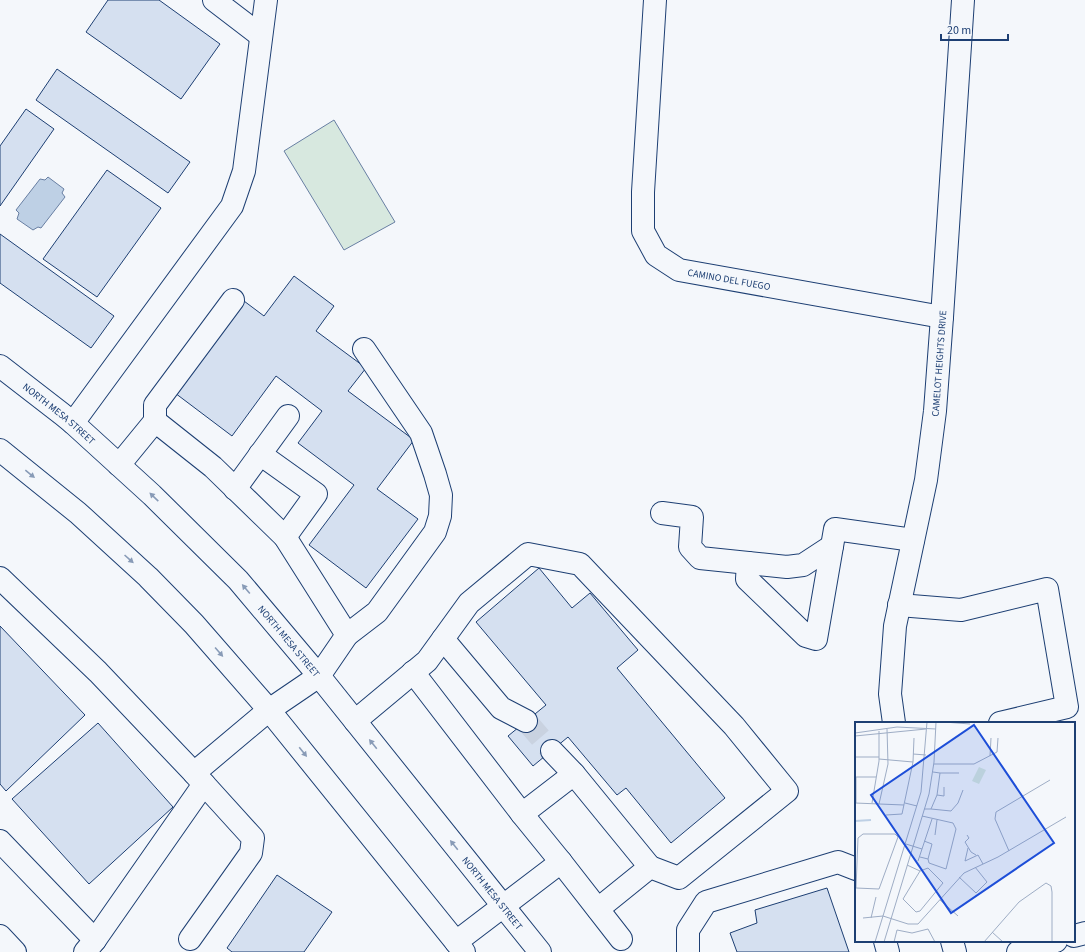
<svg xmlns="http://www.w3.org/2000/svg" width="1085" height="952" font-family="'Source Sans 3',sans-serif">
<rect width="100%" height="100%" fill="#f4f7fb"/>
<path fill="#d7e8df" stroke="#687fa3" d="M334,120L395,222L344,250L284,151Z"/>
<path fill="#bed0e5" stroke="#687fa3" d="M48,177L64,189L62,193L65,197L41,228L38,227L33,230L17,219L19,213L16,210L40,179L45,180Z"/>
<path fill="#d5e0f0" stroke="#1d3f73" d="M108,0H159L220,44L181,99L86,32Z
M57,69L190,162L168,193L36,100Z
M26,109L54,129L0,206V146Z
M107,170L161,208L97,297L43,259Z
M0,234L114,316L91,348L0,283Z
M294,276L334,306L316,331L366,368L348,391L414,440L377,489L418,519L366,588L309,545L354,485L298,443L322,411L276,376L232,436L175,393L244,301L264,316Z
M539,568L572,608L590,593L638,650L617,668L725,798L671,843L626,788L617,795L568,737L533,766L508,736L546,705L476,622Z
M0,626L85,715L6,791L0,784Z
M98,723L173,807L89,884L12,799Z
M277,875L332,912L304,952H232L227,948Z
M827,888L849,952H737L730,933L757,923L755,910Z"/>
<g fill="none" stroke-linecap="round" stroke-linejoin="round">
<path stroke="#c9d2e0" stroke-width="22" stroke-dasharray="22 11" stroke-linecap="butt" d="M526,721L552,751"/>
<g stroke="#1d3f73" stroke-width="24">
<g id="minor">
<path d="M214,0L261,36"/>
<path id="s1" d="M655,0L643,192V231L656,255L679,270L942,317"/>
<path d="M155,421V405L233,300"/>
<path d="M73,423L232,206L244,171L266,0"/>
<path d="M260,454L316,494L285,537"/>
<path d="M119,465L155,421L213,467L285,537L347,635L319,676"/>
<path d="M235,489L288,416"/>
<path d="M662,513L692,517L690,547L700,558L787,567L803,565L832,546"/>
<path d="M748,563L747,579L806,636L816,639L835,529L913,540"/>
<path d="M0,578L98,672L194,773L253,838L251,853L190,939"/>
<path d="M899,605L961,610L1047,589L1067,707L1000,723"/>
<path d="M347,635L377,612L435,532L440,516L441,495L435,474L421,433L364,349"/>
<path d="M443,639L501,708L526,721"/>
<path d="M413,672L522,814L561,862L621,939"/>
<path d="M355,721L427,661L469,603L528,554L580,564L734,726L787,791L679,878L650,867L598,909"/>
<path id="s2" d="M894,723L890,694L895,626L926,480L935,411L942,317L963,0"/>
<path d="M552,751L574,774"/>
<path d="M194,773L269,710"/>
<path d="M522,814L574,774L650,867"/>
<path d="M0,841L95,940"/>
<path d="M0,936L15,952"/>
<path d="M1074,936L1085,933"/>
<path d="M885,941L888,952"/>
<path d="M952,941L955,952"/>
<path d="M456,942L561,862"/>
<path d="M85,952L95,940L204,784"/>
<path d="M688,952V930L706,902L838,862L856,869"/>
<path d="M1018,952L1056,941"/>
</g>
</g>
<g stroke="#1d3f73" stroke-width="24">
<g id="major">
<path id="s3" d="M0,366L62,414L73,423L152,495L238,580L319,676L540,952"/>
<path d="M0,450L78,513L148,577L194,624L269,710L464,952"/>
<path d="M269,710L319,676"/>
</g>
</g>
<use href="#minor" stroke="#f4f7fb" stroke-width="22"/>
<use href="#major" stroke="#f4f7fb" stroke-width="22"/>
</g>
<defs><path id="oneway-solid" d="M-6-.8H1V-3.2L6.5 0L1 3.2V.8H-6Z"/></defs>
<g fill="#889bb7">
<use href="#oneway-solid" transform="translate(30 474) rotate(39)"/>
<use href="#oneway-solid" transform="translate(154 497) rotate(-136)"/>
<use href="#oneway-solid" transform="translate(129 559) rotate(42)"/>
<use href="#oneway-solid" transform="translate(246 589) rotate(-130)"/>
<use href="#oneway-solid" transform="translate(219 652) rotate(49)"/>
<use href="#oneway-solid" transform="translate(373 744) rotate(-129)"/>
<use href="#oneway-solid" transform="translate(303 752) rotate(51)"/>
<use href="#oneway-solid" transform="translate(454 845) rotate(-129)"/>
</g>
<g text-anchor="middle" stroke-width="3" stroke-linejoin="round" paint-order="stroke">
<g font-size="10" fill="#1d3f73" stroke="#f4f7fb">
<text dy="4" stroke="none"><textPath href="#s1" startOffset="337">CAMINO DEL FUEGO</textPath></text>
<text dy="4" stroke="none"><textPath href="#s2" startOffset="364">CAMELOT HEIGHTS DRIVE</textPath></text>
<text dy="4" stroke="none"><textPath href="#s3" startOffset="76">NORTH MESA STREET</textPath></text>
<text dy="4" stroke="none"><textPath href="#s3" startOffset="400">NORTH MESA STREET</textPath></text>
<text dy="4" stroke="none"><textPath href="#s3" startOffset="724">NORTH MESA STREET</textPath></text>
</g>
</g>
<g transform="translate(855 722)">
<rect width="220" height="220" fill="#f4f7fb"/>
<path d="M124,45L131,48L124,62L117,59Z" fill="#d7e8df"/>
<path fill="none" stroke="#bed0e5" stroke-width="2" d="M0,99L16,98"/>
<path fill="none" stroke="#9eadc5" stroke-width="1" d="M89,0L115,2M0,11L42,5L81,7M0,14L71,7M220,19V62M58,32L71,33M135,34L136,16M0,35H24M24,37L58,40M0,41V12M79,42H119L142,30L143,16M85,51H104M0,55H21M82,73L89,74V65M0,81L49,83M1,81V55M17,81L24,39V9M50,81L62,84M24,82L33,42L32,7M69,87H76L82,73L85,51L78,50M76,87L96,89L103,81L108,68M31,93L47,92L58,40L59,16M8,112H40L43,115L24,167L1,166L3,116ZM80,113L82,98M112,113L114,116L110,120L116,130L121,133M69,119L77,122L73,137M51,122L67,127M113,126L110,139L123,133L128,142M154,129L140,97L141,90L195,58M65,135L73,137L74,141L91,147L101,107L98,101L67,94M63,139L77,97M52,143L65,149L73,146L88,161L65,189L61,190L48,177L65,149M104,155L121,171L132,160L120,145M85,178L103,194M8,196L28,194L53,202H63L109,151L143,135L211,95M16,196L21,175M137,210L148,220M20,220L66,70L72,0M29,220L74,72L79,40L81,0M39,220L42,208L57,211L73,207L80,220M129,220L164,180L191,161L196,164L197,170V220"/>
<path fill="#1d4ed8" fill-opacity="0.15" stroke="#1d4ed8" stroke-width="2" d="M119,3L199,121L96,191L16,73Z"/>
<rect width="220" height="220" fill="none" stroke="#1d3f73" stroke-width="2"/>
</g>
<path d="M941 34v6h67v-6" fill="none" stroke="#1d3f73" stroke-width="2"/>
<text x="947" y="34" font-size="12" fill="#1d3f73" stroke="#f4f7fb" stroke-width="3" paint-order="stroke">20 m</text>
</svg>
